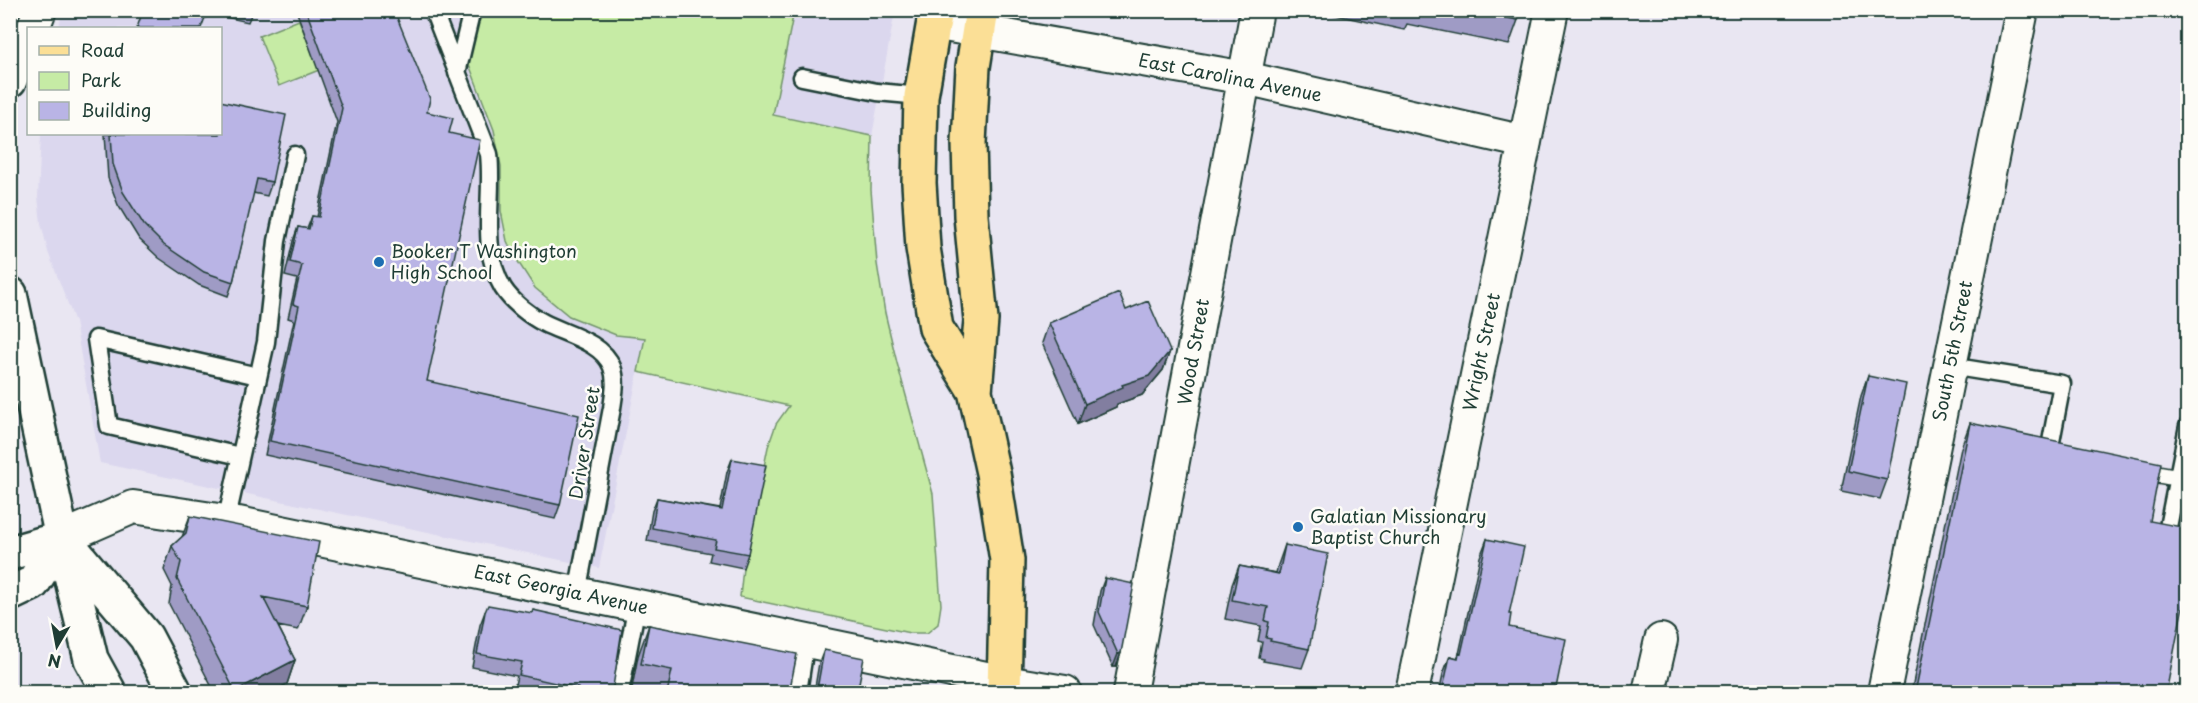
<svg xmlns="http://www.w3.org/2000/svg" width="2198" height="703" font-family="'Playpen Sans',sans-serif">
<rect width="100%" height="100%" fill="#e9e6f2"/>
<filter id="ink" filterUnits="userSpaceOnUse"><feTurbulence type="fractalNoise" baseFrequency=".0167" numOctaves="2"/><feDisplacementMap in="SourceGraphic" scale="12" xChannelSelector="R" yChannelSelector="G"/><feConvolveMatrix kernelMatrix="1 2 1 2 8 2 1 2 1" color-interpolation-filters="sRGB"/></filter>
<g filter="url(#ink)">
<path fill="#dbd7ee" d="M62,11H895L872,136L871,190L881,287L897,363L916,434L638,372L599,568L100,463L75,322L48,252L41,223L38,197L41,134H220V28H59Z"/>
<path fill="#c6eba5" stroke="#72946c" stroke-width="1.5" d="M477,11H794L773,115L872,136L871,190L877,264L885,313L897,363L933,494L941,605L938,624L927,633H910L740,597L743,568L768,447L776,424L789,406L638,372L645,338L616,335L569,316L535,288L513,254L507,241L501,211V166L494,130L467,59Z
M299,20L319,70L279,86L259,36Z"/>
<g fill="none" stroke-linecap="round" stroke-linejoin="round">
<g stroke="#1f3d34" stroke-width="21">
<path id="service" d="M433,10L489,154C494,198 479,248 503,288C512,302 530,316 544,323C565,334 603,342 612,367C617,380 614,394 612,408L577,593
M457,73L472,10
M802,77L877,92L921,96
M1950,366L2062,384L2049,452L2058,454
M240,456L109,426L96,339L258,376
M2139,471L2177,478
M226,522L266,342L277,241L295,155
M2167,532L2188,426
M620,692L637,605
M798,692L806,640"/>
</g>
<g stroke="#1f3d34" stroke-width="36">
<path id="minor" d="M933,23L1245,78L1525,142
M33,28L40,10
M10,81L28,38
M62,538L133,507L238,523L1005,682L1065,692
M1130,692L1257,10
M1412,692L1552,10
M1649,692L1661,640
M1884,692L2022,10"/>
</g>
<g stroke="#1f3d34" stroke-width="38">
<path id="tertiary" d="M10,553L62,538
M10,594L33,583L62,538"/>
</g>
<g stroke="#1f3d34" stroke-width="38">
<path id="secondary" d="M10,294L62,538L91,659L109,692
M66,542L146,637L175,692"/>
</g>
<g stroke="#1f3d34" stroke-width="38">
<path id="primary" d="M936,10L921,96L919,183L923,248L936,328L975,391
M982,10L973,67L969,143L971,216L981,320L975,391L993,473L1007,560L1004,692"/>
</g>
<use href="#service" stroke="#fdfcf7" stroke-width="16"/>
<use href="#minor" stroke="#fdfcf7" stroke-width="32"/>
<use href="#tertiary" stroke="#fdfcf7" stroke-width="33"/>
<use href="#secondary" stroke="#fdfcf7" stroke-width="33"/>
<use href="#primary" stroke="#fbdf96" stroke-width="33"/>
</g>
<path fill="#9f9bc5" stroke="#1f3d34" stroke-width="1.5" d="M143,10H253L248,22L207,13Z
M296,10H394L427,112L449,133L427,381L560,505L555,519L265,455L294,320L288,318L297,279L285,276L293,241L298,227L307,229L312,216L317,217L337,122Z
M1313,10H1520L1518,20L1509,45L1407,24L1404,30Z
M105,134H220L272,182L267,196L253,193L233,282L228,296L199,285L159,258L139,239L118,205L108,178Z
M1126,310L1170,351L1163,370L1142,395L1117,404L1116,407L1078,424L1042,343L1049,323Z
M1868,376L1887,480L1880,499L1841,491L1861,396Z
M1970,423L2150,521L2166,693H1911L1961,448Z
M732,459L748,554L743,568L709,561L711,553L647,541L652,511L657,498L720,509L727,472Z
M190,516L307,606L298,630L278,626L295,660L287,684L271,693H215L169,604L172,586L164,570L172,546L182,537Z
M1487,539L1509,614V627L1555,693H1439L1443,674L1450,656L1457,658L1459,654L1480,557Z
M1285,545L1309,649L1302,668L1263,661L1264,659L1259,658L1262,642L1258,641L1261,626L1225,619L1232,585L1239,566L1276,573L1278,565Z
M1105,578L1121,653L1116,667H1113L1094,625L1100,591Z
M485,612L612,693H531L514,689L517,676L472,667L480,625Z
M649,625L789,693H631L638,656Z
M824,650L857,693H814L819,663Z"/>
<path fill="#827ea0" stroke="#1f3d34" stroke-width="1.5" d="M1170,351L1163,370L1142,395L1117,404L1116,407L1078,424L1085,404L1122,385Z
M1121,653L1116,667H1113L1118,654Z
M295,660L287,684L271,693H235V691Z"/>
<path fill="#b9b4e5" stroke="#1f3d34" stroke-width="1.5" d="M143,10H208L201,28H137Z
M306,10H394L430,99L427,112L453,118L449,133L480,140L427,381L579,415L560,505L270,441L299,306L293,304L302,265L290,262L298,227L309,229L312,216L319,217L342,108Z
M1469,10H1520L1518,20Z
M220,101L286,115L272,182L257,179L233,282L204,272L164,245L144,225L123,192L113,164L111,134H220Z
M1119,293L1126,310L1148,301L1170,351L1149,376L1122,385L1123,387L1085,404L1049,323Z
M1868,376L1906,384L1887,480L1848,471Z
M1970,423L2161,463L2150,521L2187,528V585L2166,693H1915Z
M732,459L766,465L748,554L714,548L716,540L652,528L657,498L722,510Z
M190,516L319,542L307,606L263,597L295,660L235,691L177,579L181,562L172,546L186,533Z
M1487,539L1524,547L1509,614H1511L1509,627L1566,639L1555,693H1442L1450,656L1458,658L1459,653L1461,654Z
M1285,545L1328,554L1309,649L1270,641L1271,639L1266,638L1269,622L1265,621L1268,607L1232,600L1239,566L1279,574Z
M1105,578L1134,584L1121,653L1118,654L1099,612Z
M488,605L532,613L533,610L622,630L612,693H577L578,688L519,675L522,662L477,654L485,612Z
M649,625L797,654L789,693H667L672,670L641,664Z
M824,650L864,658L857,693H833L817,689Z"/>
</g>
<g fill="#1f6fb2" stroke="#fdfcf7" stroke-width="2">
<circle cx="379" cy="262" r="6"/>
<circle cx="1298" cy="527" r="6"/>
</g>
<g text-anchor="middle" stroke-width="5" stroke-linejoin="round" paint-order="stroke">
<g font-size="18" fill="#1f3d34" stroke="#fdfcf7">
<text transform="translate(1230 78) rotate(11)" y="6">East Carolina Avenue</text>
<text transform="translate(1953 351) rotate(-79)" y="6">South 5th Street</text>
<text transform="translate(1194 352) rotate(-80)" y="6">Wood Street</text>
<text transform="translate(1482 352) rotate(-78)" y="6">Wright Street</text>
<text transform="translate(585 443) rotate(-81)" y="6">Driver Street</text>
<text transform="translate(561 590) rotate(12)" y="6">East Georgia Avenue</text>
</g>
<g font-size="18" fill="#1f3d34" stroke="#fdfcf7" text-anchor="start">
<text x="391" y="258">Booker T Washington<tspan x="391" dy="21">High School</tspan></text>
<text x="1310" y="523">Galatian Missionary<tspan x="1310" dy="21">Baptist Church</tspan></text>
</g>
</g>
<rect width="2198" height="703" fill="none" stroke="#fdfcf7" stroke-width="36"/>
<rect x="18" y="18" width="2162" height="667" fill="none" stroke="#1f3d34" stroke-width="2" filter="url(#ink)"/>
<rect x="27" y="27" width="195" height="108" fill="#fdfcf7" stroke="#a4b0a9" stroke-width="1.5"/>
<rect x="39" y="46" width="30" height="9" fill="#fbdf96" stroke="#a4b0a9" stroke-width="1.5"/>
<text x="81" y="57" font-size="18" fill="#1f3d34">Road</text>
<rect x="39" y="72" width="30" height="18" fill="#c6eba5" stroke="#a4b0a9" stroke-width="1.5"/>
<text x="81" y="87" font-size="18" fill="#1f3d34">Park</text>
<rect x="39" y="102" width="30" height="18" fill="#b9b4e5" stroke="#a4b0a9" stroke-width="1.5"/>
<text x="81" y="117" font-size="18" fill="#1f3d34">Building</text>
<g transform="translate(57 646) rotate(190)" stroke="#fdfcf7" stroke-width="4.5" paint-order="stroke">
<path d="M0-4.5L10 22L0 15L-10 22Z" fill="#1f3d34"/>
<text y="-9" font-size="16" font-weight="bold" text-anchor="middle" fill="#1f3d34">N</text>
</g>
</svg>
